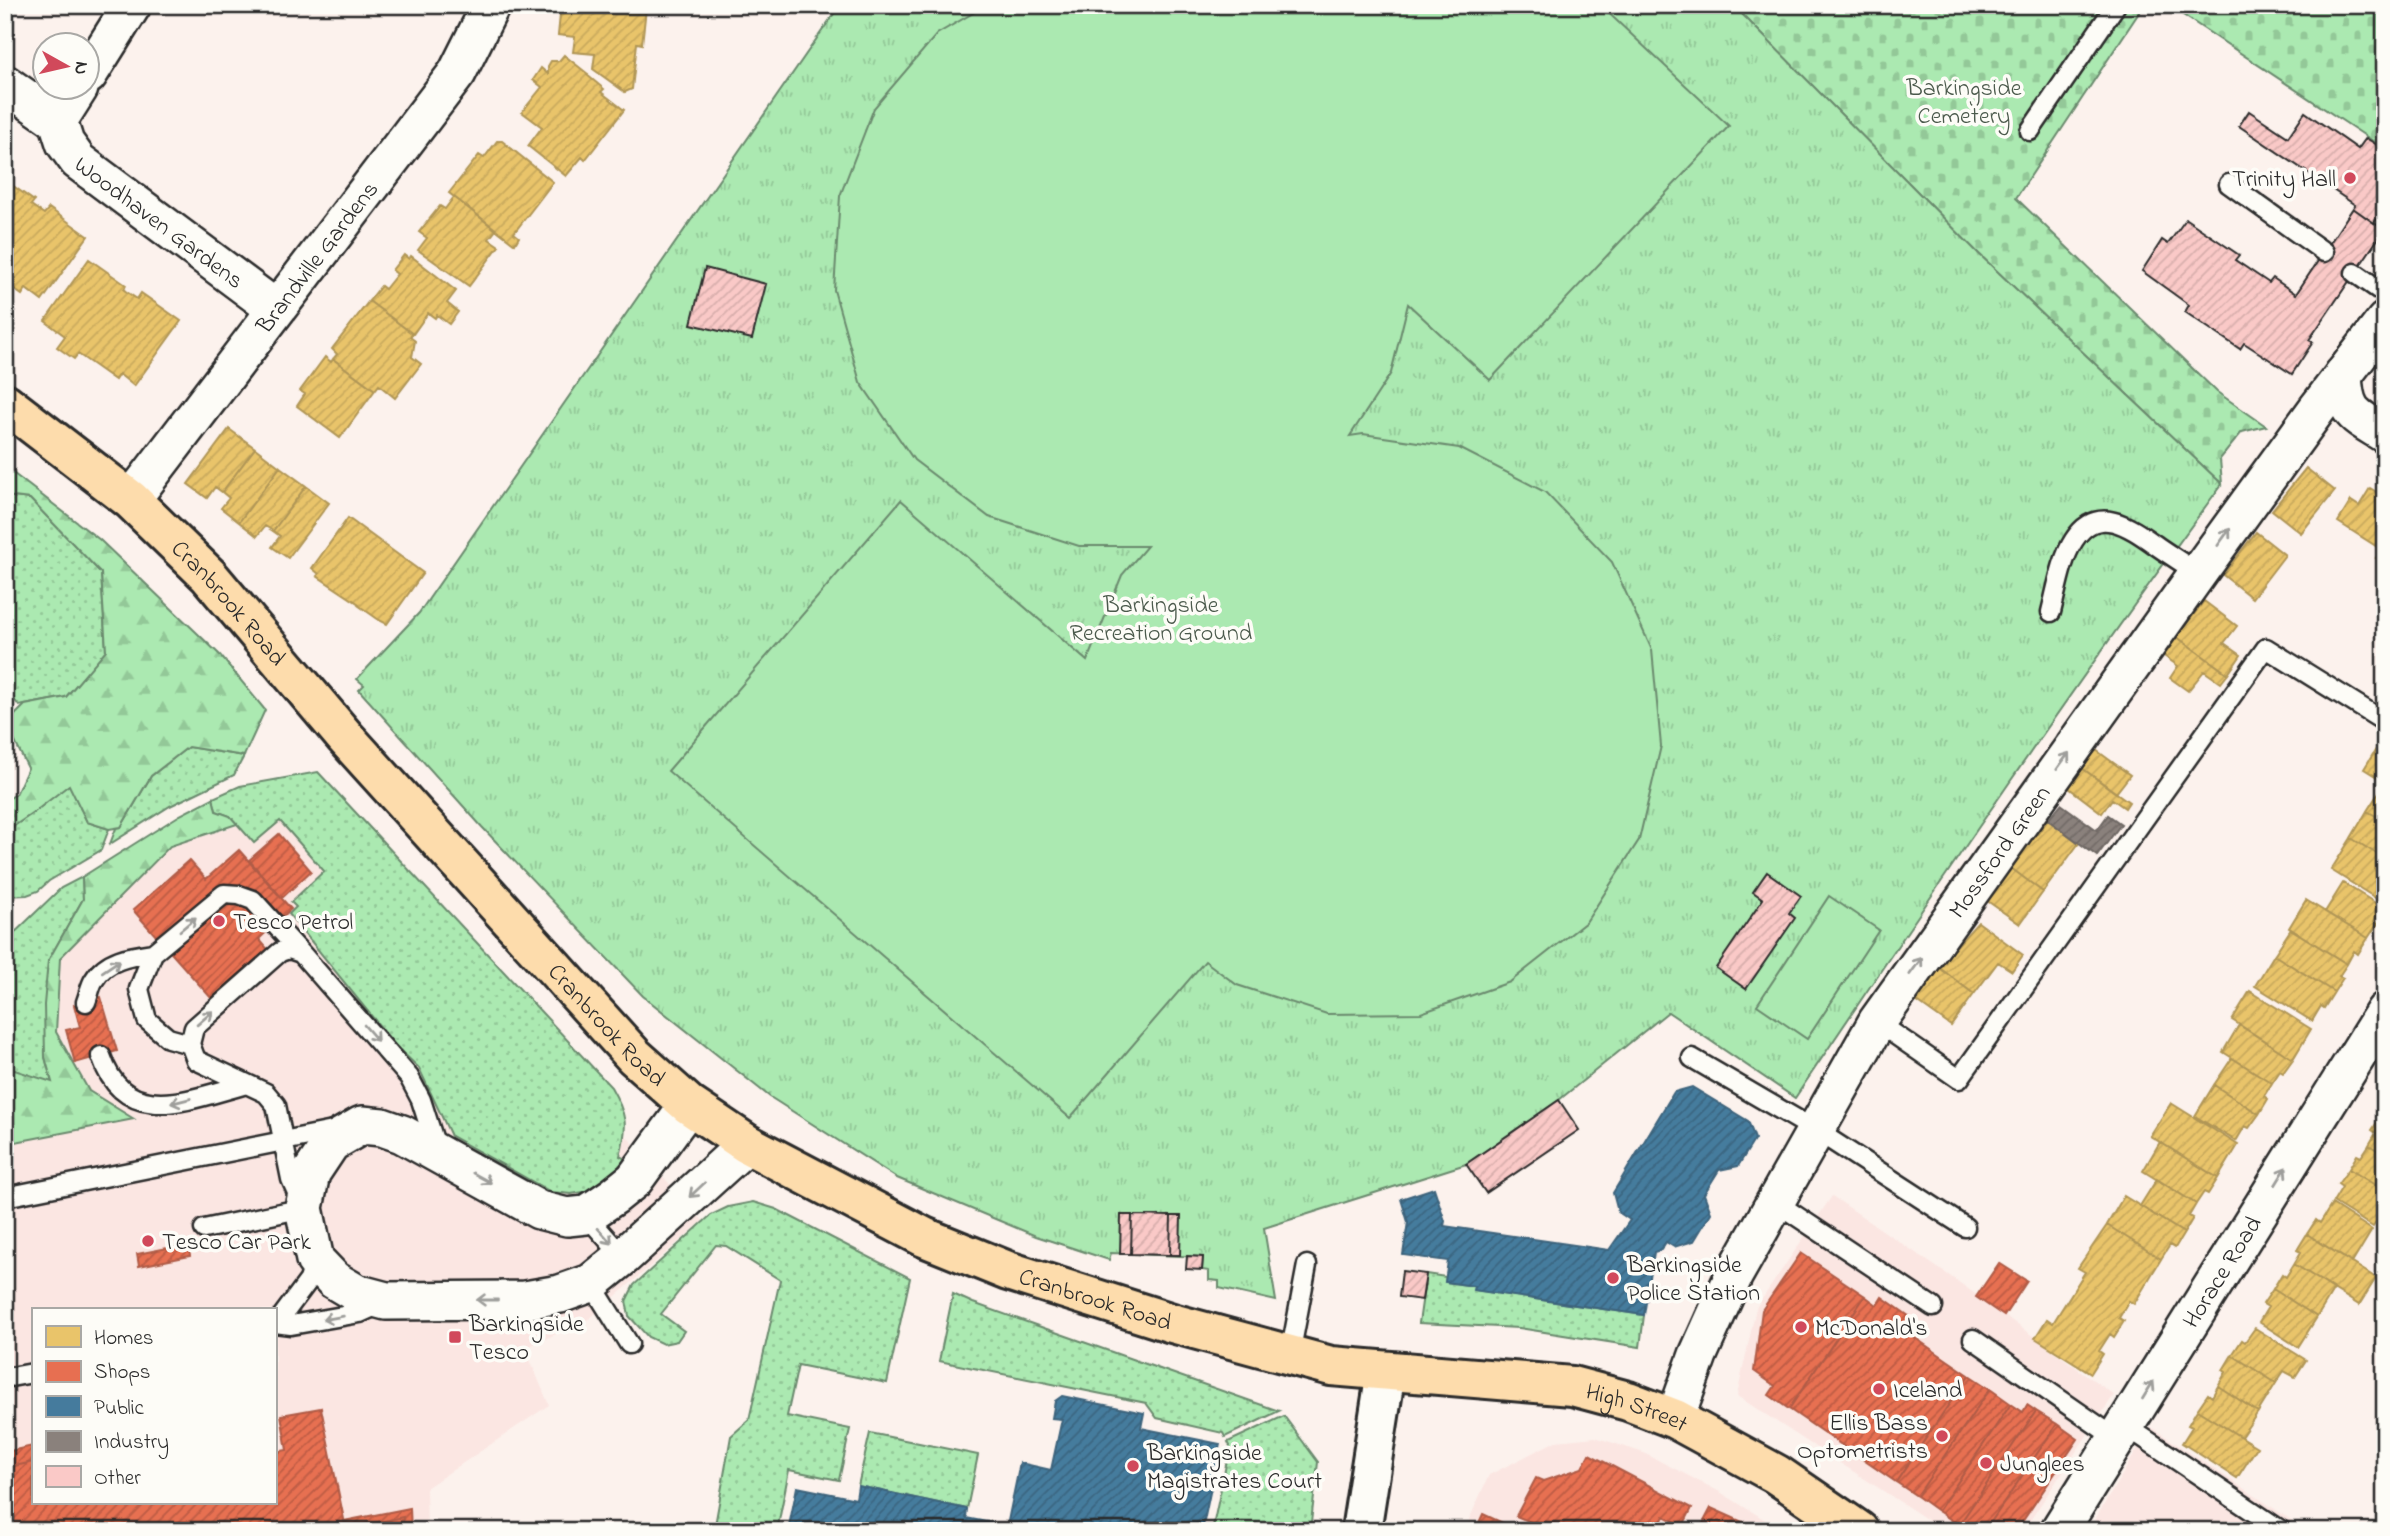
<svg xmlns="http://www.w3.org/2000/svg" width="2390" height="1536" font-family="'Indie Flower',sans-serif">
<defs>
<pattern id="grass-dots" width="8" height="8" patternUnits="userSpaceOnUse" patternTransform="scale(1.75)"><rect width="8" height="8" fill="#abe9b1"/><path d="M2 2h.1M6 6h.1" fill="none" stroke="#93c898" stroke-width="1.8" stroke-linecap="round"/></pattern>
<pattern id="forest-firs" width="22" height="20" patternUnits="userSpaceOnUse" patternTransform="scale(1.75)"><rect width="22" height="20" fill="#abe9b1"/><path d="M5 1l3.5 6h-7zM16 11l3.5 6h-7z" fill="#93c898"/></pattern>
<pattern id="cemetery-stones" width="16" height="16" patternUnits="userSpaceOnUse" patternTransform="scale(1.75)"><rect width="16" height="16" fill="#abe9b1"/><path d="M2 7V4a2 2 0 0 1 4 0v3zM10 15v-3a2 2 0 0 1 4 0v3z" fill="#93c898"/></pattern>
<pattern id="park-tufts" width="24" height="20" patternUnits="userSpaceOnUse" patternTransform="scale(1.75)"><rect width="24" height="20" fill="#abe9b1"/><path d="M3 7l-1-3M5 7V3M7 7l1-3M15 17l-1-3M17 17v-4M19 17l1-3" fill="none" stroke="#93c898"/></pattern>
<pattern id="homes-hatch" width="6" height="6" patternUnits="userSpaceOnUse" patternTransform="scale(1.75)"><rect width="6" height="6" fill="#e9c46a"/><path d="M-1 1l2-2M0 6l6-6M5 7l2-2" fill="none" stroke="#c8a95c"/></pattern>
<pattern id="shops-hatch" width="6" height="6" patternUnits="userSpaceOnUse" patternTransform="scale(1.75)"><rect width="6" height="6" fill="#e76f51"/><path d="M-1 1l2-2M0 6l6-6M5 7l2-2" fill="none" stroke="#bb5b43"/></pattern>
<pattern id="public-hatch" width="6" height="6" patternUnits="userSpaceOnUse" patternTransform="scale(1.75)"><rect width="6" height="6" fill="#457b9d"/><path d="M-1 1l2-2M0 6l6-6M5 7l2-2" fill="none" stroke="#3a6580"/></pattern>
<pattern id="industry-hatch" width="6" height="6" patternUnits="userSpaceOnUse" patternTransform="scale(1.75)"><rect width="6" height="6" fill="#8a817c"/><path d="M-1 1l2-2M0 6l6-6M5 7l2-2" fill="none" stroke="#716a66"/></pattern>
<pattern id="building-hatch" width="6" height="6" patternUnits="userSpaceOnUse" patternTransform="scale(1.75)"><rect width="6" height="6" fill="#fac9c7"/><path d="M-1 1l2-2M0 6l6-6M5 7l2-2" fill="none" stroke="#d6adab"/></pattern>
</defs>
<rect width="100%" height="100%" fill="#fcf2ed"/>
<filter id="ink" filterUnits="userSpaceOnUse"><feTurbulence type="fractalNoise" baseFrequency=".0143" numOctaves="2"/><feDisplacementMap in="SourceGraphic" scale="14" xChannelSelector="R" yChannelSelector="G"/><feConvolveMatrix kernelMatrix="1 2 1 2 8 2 1 2 1" color-interpolation-filters="sRGB"/></filter>
<g filter="url(#ink)">
<path fill="#fbe6e2" fill-rule="evenodd" d="M285,811L595,1101L703,1221L589,1319L525,1348L549,1405L426,1488L427,1531H5V1144L134,1119L89,1091L56,1032L60,958L170,846ZM33,1310H275V1503H33Z
M1832,1196L1960,1283L2114,1395L2023,1531H1945L1737,1396L1756,1308Z
M2151,1427L2308,1531H2088Z
M1595,1437L1644,1453L1720,1492L1783,1531H1464L1489,1475L1556,1441Z"/>
<path fill="url(#grass-dots)" stroke="#6b8a6e" stroke-width="2" d="M5,496L30,499L101,573L106,651L66,697L19,706L5,687Z
M188,747L244,756L234,775L170,806L110,844L116,828L121,827L151,776Z
M318,772L611,1087C627,1115 628,1125 620,1156L627,1160L622,1171L590,1191L571,1194L551,1192L451,1136L419,1068L395,1045L289,914L296,907L291,902L324,871L280,821L254,843L230,816L216,811L213,798L240,786Z
M69,784L87,822L109,829L101,850L49,881L38,891L27,895L5,896V832L33,813Z
M82,877L83,899L48,961L45,1057L52,1083L5,1067V942L61,888Z
M753,1202L776,1209L910,1278L887,1383L798,1365L787,1416L850,1429L839,1480L789,1470L777,1531H714L731,1436L749,1420L780,1280L726,1246L716,1245L661,1314L684,1331L677,1341L663,1344L648,1337L629,1316L626,1301L634,1285L711,1215L728,1207Z
M1426,1274L1446,1277L1445,1282L1474,1286V1290L1644,1315L1640,1347L1519,1328L1419,1323Z
M953,1294L973,1303L1279,1411L1225,1437L1223,1433L1157,1418L1146,1403L939,1361Z
M1284,1416L1318,1462L1310,1531H1212L1230,1446L1228,1442Z
M870,1433L978,1455L967,1509L858,1486Z"/>
<path fill="url(#forest-firs)" stroke="#6b8a6e" stroke-width="2" d="M5,467L100,540L220,655L265,710L244,756L188,747L151,776L121,827L109,829L87,822L69,785L33,813L5,832V801L16,794L28,768L6,724L25,705L66,697L106,650L101,573L30,499L5,496Z
M213,798L216,811L230,816L237,824L170,846L60,958L56,1032L89,1091L134,1119L5,1144V1067L52,1082L45,1057L44,1005L48,961L83,899L82,877L180,815Z"/>
<path fill="url(#cemetery-stones)" stroke="#6b8a6e" stroke-width="2" d="M1733,5H2144L2016,198L2217,392L2266,426L2242,432L2220,459L2222,484L1979,254Z
M2168,5H2385V149Z"/>
<path fill="url(#park-tufts)" stroke="#6b8a6e" stroke-width="2" d="M840,5H1733L1979,254L2222,484C2074,685 1934,891 1795,1098L1668,1012L1559,1100L1466,1164L1264,1228L1276,1301L1219,1288V1281L1209,1280V1271L1202,1270L1203,1257L1111,1253L1109,1260L1036,1236L897,1178L770,1097L643,996L482,827L359,690L364,685L357,679L419,613Z"/>
<path fill="#abe9b1" stroke="#6b8a6e" stroke-width="2" d="M987,5H1600L1729,126L1490,380L1408,304L1391,373L1350,436L1363,434L1459,448L1545,492L1612,562L1652,650L1661,746L1639,840L1586,922L1510,982L1421,1013L1327,1014L1237,985L1205,961L1070,1118L668,771L901,500L1087,661L1122,575L1147,546H1079L989,517L914,460L860,382L834,290L840,196L874,108L937,34Z
M1829,896L1879,930L1807,1039L1757,1005Z"/>
<path fill="url(#homes-hatch)" stroke="#b09657" stroke-width="2" d="M561,5H633L646,8L642,44L637,43L632,89L625,92L593,69L595,54L573,52L575,37L558,35Z
M564,55L588,74L587,75L604,89L601,92L624,110L585,160L582,157L566,176L528,146L542,127L522,112L542,87L533,80L541,68L548,74V66L551,61H559Z
M497,141H502L553,182L514,233L519,237L515,244L449,193L479,155L484,158Z
M5,180L34,201L31,205L44,214L49,208L88,236L42,301L26,289L22,295L5,283Z
M454,197L496,230L489,239L499,246L469,286L418,250L427,238L419,232L440,206L445,209Z
M404,255L409,259L411,256L456,291L447,303L458,312L449,324L437,315L435,318L428,313L413,334L369,301L381,286L385,289L397,274L392,270Z
M89,259L126,285L124,290L137,299L141,293L181,321L134,386L119,374L115,380L78,354L74,359L57,347L65,336L45,321Z
M369,301L413,334L410,337L415,341L412,357L421,364L395,398L379,385L375,390L333,359L337,354L332,349Z
M325,357L331,362L333,359L375,390L340,438L297,406L305,394L300,391Z
M229,429L255,448L222,492L215,487L207,498L188,484Z
M255,448L280,467L239,522L221,508L229,498L222,492Z
M280,467L306,486L273,531L265,526L257,536L239,522Z
M2306,468L2335,491L2301,533L2272,510Z
M306,486L329,503L288,558L272,547L280,536L273,531Z
M2370,488L2385,497V532L2376,546L2338,522L2351,501L2359,506Z
M348,518L423,573L387,624L379,620L358,605L359,604L317,576L319,574L312,568Z
M2256,532L2285,555L2252,598L2223,575Z
M2385,532V564L2376,558L2382,550L2376,546Z
M2204,601L2237,626L2224,643L2241,655L2228,674L2177,637Z
M2177,637L2228,674L2221,683L2204,671L2188,691L2170,678L2178,666L2164,656Z
M2381,741L2385,743V782L2364,769Z
M2096,750L2130,775L2116,793L2082,768Z
M2082,768L2129,802L2125,808L2112,799L2102,813L2069,788Z
M2385,783V821L2367,811Z
M2367,811L2385,821V859L2351,838Z
M2048,820L2079,843L2043,892L2007,865L2033,834L2036,836Z
M2351,838L2385,859V904L2331,870Z
M2007,865L2043,892L2020,924L1986,900Z
M2343,883L2382,907L2374,921L2378,923L2368,938L2325,912Z
M2306,900L2368,938L2358,954L2354,951L2347,964L2289,928Z
M1978,922L2023,955L2012,971L1998,962L1974,994L1937,966L1951,947L1954,949Z
M2291,929L2347,964L2339,976L2343,978L2334,992L2274,955Z
M2274,955L2334,992L2324,1008L2321,1006L2312,1021L2255,986Z
M1937,966L1974,994L1951,1026L1916,1001L1927,986L1924,984Z
M2250,991L2311,1029L2293,1059L2232,1020Z
M2239,1025L2293,1059L2283,1073L2280,1071L2272,1083L2223,1052Z
M2232,1058L2272,1083L2264,1096L2268,1099L2259,1114L2214,1085Z
M2214,1085L2259,1114L2249,1128L2245,1126L2236,1141L2195,1116Z
M2171,1103L2238,1145L2218,1178L2150,1136Z
M2382,1115L2385,1117V1155L2369,1145L2376,1133L2372,1130Z
M2160,1142L2218,1178L2208,1194L2204,1192L2196,1204L2143,1171Z
M2369,1145L2385,1155V1191L2349,1169L2357,1155L2361,1157Z
M2349,1169L2385,1191V1209L2373,1227L2333,1202L2342,1187L2338,1184Z
M2157,1179L2196,1204L2189,1216L2193,1218L2184,1233L2140,1206Z
M2124,1196L2184,1233L2175,1248L2170,1245L2161,1259L2107,1225Z
M2332,1204L2372,1230L2352,1263L2307,1234L2316,1220L2320,1223Z
M2107,1225L2161,1259L2134,1304L2129,1301L2119,1318L2124,1321L2114,1337L2110,1334L2099,1351L2103,1354L2091,1373L2035,1338L2047,1319L2053,1323L2085,1272L2078,1268Z
M2307,1234L2376,1278L2359,1305L2294,1264L2301,1252L2297,1250Z
M2294,1264L2334,1289L2317,1317L2273,1289L2282,1274L2286,1277Z
M2273,1289L2317,1317L2298,1347L2259,1322L2268,1307L2263,1304Z
M2255,1328L2306,1360L2295,1377L2284,1371L2276,1383L2232,1355L2242,1340L2245,1342Z
M2232,1355L2276,1383L2258,1412L2218,1386L2226,1372L2223,1370Z
M2218,1386L2258,1412L2241,1437L2197,1410L2208,1394L2212,1397Z
M2197,1410L2257,1447L2237,1478L2182,1443L2192,1427L2188,1425Z"/>
<path fill="url(#shops-hatch)" stroke="#af5b46" stroke-width="2" d="M279,834L311,871L282,898L249,860Z
M239,850L291,909L259,939L275,958L220,1008L133,910L189,860L206,879Z
M101,997L117,1051L75,1063L66,1030L80,1027L74,1005Z
M188,1244L190,1256L139,1266L137,1254Z
M1801,1253L1865,1296L1789,1409L1769,1395L1775,1386L1754,1371L1762,1310Z
M1999,1263L2027,1281L2004,1316L1976,1297Z
M1865,1296L1877,1305L1882,1297L1913,1319L1905,1331L1969,1375L1896,1482L1789,1409Z
M1969,1375L1990,1389L1917,1496L1896,1482Z
M1990,1389L2011,1404L1938,1511L1917,1496Z
M2011,1404L2023,1412L2027,1405L2036,1411L1959,1525L1938,1511Z
M321,1408L346,1529L403,1517L404,1531H5V1468L33,1462V1503H275V1452L287,1450L281,1415Z
M321,1408L344,1521L410,1508L411,1531H5V1452L33,1446V1503H275V1452L287,1450L281,1415Z
M2036,1411L2057,1424L1985,1531H1967L1959,1525Z
M2057,1424L2078,1439L2016,1531H1985Z
M1589,1454L1692,1508L1683,1526L1664,1516L1657,1531H1553L1516,1516L1536,1478L1543,1481L1582,1468Z
M1711,1508L1747,1524L1744,1531H1699Z
M1483,1514L1520,1531H1475Z"/>
<path fill="url(#public-hatch)" stroke="#3d637b" stroke-width="2" d="M1692,1087L1748,1121L1755,1139L1738,1166L1719,1170L1704,1194L1711,1213L1694,1241L1674,1247L1666,1242L1661,1250L1654,1252L1644,1315L1473,1290L1474,1286L1445,1282L1448,1261L1403,1255L1408,1222L1401,1199L1434,1188L1445,1221L1444,1226L1609,1250L1630,1220L1618,1212L1613,1193L1674,1092Z
M1062,1396L1144,1413L1141,1428L1220,1444L1202,1531H788L797,1487L856,1499L858,1486L967,1509L966,1518L1007,1526L1020,1463L1051,1470L1062,1419L1052,1418L1055,1401Z"/>
<path fill="url(#industry-hatch)" stroke="#6e6764" stroke-width="2" d="M2061,804L2097,830L2108,815L2121,824L2097,856L2048,820Z"/>
<path fill="url(#building-hatch)" stroke="#2b2b2b" stroke-width="2" d="M2249,111L2288,137L2305,112L2358,149L2366,138L2385,150V205L2374,223L2353,208L2355,205L2239,126Z
M2353,208L2384,230L2309,340L2313,342L2292,374L2244,343L2240,349L2185,312L2189,305L2142,271L2162,240L2168,244L2186,219L2239,255L2235,260L2269,283L2273,278L2296,294Z
M705,268L766,284L752,339L691,324Z
M1767,872L1801,896L1789,913L1795,918L1746,989L1716,968L1763,899L1753,892Z
M1559,1100L1579,1130L1486,1193L1466,1164Z
M1121,1215H1132L1131,1254H1120Z
M1132,1215L1171,1216L1170,1255L1131,1254Z
M1171,1216H1181L1180,1255H1170Z
M1187,1256L1203,1257L1202,1270L1186,1269Z
M1402,1271L1426,1274L1422,1300L1399,1297Z"/>
<g fill="none" stroke-linecap="round" stroke-linejoin="round">
<g stroke="#2b2b2b" stroke-width="23">
<path id="lane" d="M2030,131L2116,5
M2229,184L2324,252
M2355,273L2385,294
M2051,612C2057,589 2061,560 2074,540C2098,503 2130,527 2157,546C2170,555 2184,564 2198,573
M86,1002C89,995 90,986 94,980C106,959 131,956 153,953
M1877,1022L1959,1079L2266,648L2385,722
M190,1044L168,1038L147,1020L139,989L153,953L224,894L239,895L253,900L301,953
M101,1056C126,1130 192,1098 247,1084
M1692,1058L1817,1131L1965,1227
M5,1197L338,1130
M1774,1201L1933,1307
M586,1215L623,1257
M204,1229L304,1208L291,1179L276,1105L266,1093L196,1060L190,1044L194,1028L280,952L289,949L301,953L409,1077L421,1100L437,1150
M591,1283L629,1344
M275,1323L291,1325L360,1313L380,1304
M277,1323L309,1280L315,1260
M1973,1339L2117,1439
M1290,1355L1307,1265
M5,1378L33,1373
M2126,1426L2282,1531"/>
</g>
<g stroke="#2b2b2b" stroke-width="42">
<g id="street">
<path d="M88,75L132,5"/>
<path d="M5,84L58,121"/>
<path id="s1" d="M79,88L58,121L65,143L78,161L276,309"/>
<path d="M2343,375C2345,414 2353,414 2385,434"/>
<path id="s2" d="M131,500L457,73L491,5"/>
<path d="M689,1105L634,1180L614,1196L586,1215L567,1217L539,1210L402,1134L382,1127L362,1125L331,1143L311,1173L304,1208L315,1260L334,1280L356,1293L386,1301L525,1300L560,1294L591,1283L623,1257L747,1144"/>
<path id="s3" d="M1675,1419L1698,1355L1734,1275L1877,1022L2198,573L2317,409L2385,321"/>
<path id="s4" d="M2059,1531L2385,1011"/>
</g>
</g>
<g stroke="#2b2b2b" stroke-width="44">
<path id="secondary" d="M1361,1531L1386,1371"/>
</g>
<g stroke="#2b2b2b" stroke-width="44">
<g id="primary">
<path id="s5" d="M5,403L131,500L209,576L345,737L634,1056L689,1105L747,1144L924,1237L1008,1271L1172,1323L1331,1366L1572,1386L1628,1401L1675,1419L1776,1474L1859,1531"/>
</g>
</g>
<use href="#lane" stroke="#fdfcf7" stroke-width="18"/>
<use href="#street" stroke="#fdfcf7" stroke-width="37"/>
<use href="#secondary" stroke="#fdfcf7" stroke-width="38"/>
<use href="#primary" stroke="#fddcac" stroke-width="38"/>
</g>
<defs><path id="oneway-shaft" d="M-6 0H5M1.5-3L5.5 0L1.5 3" fill="none" stroke-width="1.6" stroke-linecap="round" stroke-linejoin="round" transform="scale(1.75)"/></defs>
<g stroke="#9e9e9b">
<use href="#oneway-shaft" transform="translate(2224 537) rotate(-54)"/>
<use href="#oneway-shaft" transform="translate(2063 761) rotate(-54)"/>
<use href="#oneway-shaft" transform="translate(188 924) rotate(-40)"/>
<use href="#oneway-shaft" transform="translate(111 966) rotate(-34)"/>
<use href="#oneway-shaft" transform="translate(1916 966) rotate(-54)"/>
<use href="#oneway-shaft" transform="translate(205 1018) rotate(-41)"/>
<use href="#oneway-shaft" transform="translate(371 1033) rotate(49)"/>
<use href="#oneway-shaft" transform="translate(181 1101) rotate(166)"/>
<use href="#oneway-shaft" transform="translate(2281 1176) rotate(-58)"/>
<use href="#oneway-shaft" transform="translate(482 1178) rotate(29)"/>
<use href="#oneway-shaft" transform="translate(697 1190) rotate(137)"/>
<use href="#oneway-shaft" transform="translate(605 1236) rotate(48)"/>
<use href="#oneway-shaft" transform="translate(487 1300) rotate(180)"/>
<use href="#oneway-shaft" transform="translate(333 1318) rotate(170)"/>
<use href="#oneway-shaft" transform="translate(2148 1390) rotate(-58)"/>
</g>
</g>
<g fill="#d1495b" stroke="#fdfcf7" stroke-width="2.5">
<circle cx="2350" cy="178" r="7"/>
<circle cx="219" cy="921" r="7"/>
<circle cx="148" cy="1241" r="7"/>
<circle cx="1613" cy="1278" r="7"/>
<circle cx="1801" cy="1327" r="7"/>
<rect x="448" y="1330" width="14" height="14" rx="3.5"/>
<circle cx="1879" cy="1389" r="7"/>
<circle cx="1942" cy="1436" r="7"/>
<circle cx="1986" cy="1463" r="7"/>
<circle cx="1133" cy="1466" r="7"/>
</g>
<g text-anchor="middle" stroke-width="7" stroke-linejoin="round" paint-order="stroke">
<g font-size="24" fill="#4b5a4c" stroke="#fdfcf7">
<text x="1964" y="95">Barkingside<tspan x="1964" dy="28">Cemetery</tspan></text>
<text x="1161" y="612">Barkingside<tspan x="1161" dy="28">Recreation Ground</tspan></text>
</g>
<g font-size="24" fill="#2b2b2b" stroke="#fdfcf7" text-anchor="start">
<text x="2336" y="186" text-anchor="end">Trinity Hall</text>
<text x="233" y="929">Tesco Petrol</text>
<text x="162" y="1249">Tesco Car Park</text>
<text x="1627" y="1272">Barkingside<tspan x="1627" dy="28">Police Station</tspan></text>
<text x="469" y="1331">Barkingside<tspan x="469" dy="28">Tesco</tspan></text>
<text x="1815" y="1335">McDonald's</text>
<text x="1893" y="1397">Iceland</text>
<text x="1928" y="1430" text-anchor="end">Ellis Bass<tspan x="1928" dy="28">Optometrists</tspan></text>
<text x="1147" y="1460">Barkingside<tspan x="1147" dy="28">Magistrates Court</tspan></text>
<text x="2000" y="1471">Junglees</text>
</g>
<g font-size="24" fill="#2b2b2b" stroke="#fdfcf7">
<text dy="8" stroke="none"><textPath href="#s1" startOffset="186">Woodhaven Gardens</textPath></text>
<text dy="8" stroke="none"><textPath href="#s2" startOffset="306">Brandville Gardens</textPath></text>
<text dy="8" stroke="none"><textPath href="#s5" startOffset="301">Cranbrook Road</textPath></text>
<text dy="8" stroke="none"><textPath href="#s3" startOffset="656">Mossford Green</textPath></text>
<text dy="8" stroke="none"><textPath href="#s5" startOffset="868">Cranbrook Road</textPath></text>
<text dy="8" stroke="none"><textPath href="#s4" startOffset="306">Horace Road</textPath></text>
<text dy="8" stroke="none"><textPath href="#s5" startOffset="1435">Cranbrook Road</textPath></text>
<text dy="8" stroke="none"><textPath href="#s5" startOffset="1990">High Street</textPath></text>
</g>
</g>
<rect width="2390" height="1536" fill="none" stroke="#fdfcf7" stroke-width="28"/>
<rect x="14" y="14" width="2362" height="1508" fill="none" stroke="#2b2b2b" stroke-width="2.5" filter="url(#ink)"/>
<rect x="32" y="1308" width="245" height="196" fill="#fdfcf7" stroke="#a9a8a5" stroke-width="2"/>
<rect x="46" y="1326" width="35" height="21" fill="#e9c46a" stroke="#a9a8a5" stroke-width="2"/>
<text x="94" y="1344" font-size="21" fill="#2b2b2b">Homes</text>
<rect x="46" y="1361" width="35" height="21" fill="#e76f51" stroke="#a9a8a5" stroke-width="2"/>
<text x="94" y="1378" font-size="21" fill="#2b2b2b">Shops</text>
<rect x="46" y="1396" width="35" height="21" fill="#457b9d" stroke="#a9a8a5" stroke-width="2"/>
<text x="94" y="1414" font-size="21" fill="#2b2b2b">Public</text>
<rect x="46" y="1431" width="35" height="21" fill="#8a817c" stroke="#a9a8a5" stroke-width="2"/>
<text x="94" y="1448" font-size="21" fill="#2b2b2b">Industry</text>
<rect x="46" y="1466" width="35" height="21" fill="#fac9c7" stroke="#a9a8a5" stroke-width="2"/>
<text x="94" y="1484" font-size="21" fill="#2b2b2b">Other</text>
<g transform="translate(66 66) rotate(98)"><circle r="33" fill="#fdfcf7" stroke="#a9a8a5" stroke-width="2"/>
<path d="M0-5L12 26L0 18L-12 26Z" fill="#d1495b"/>
<text y="-10" font-size="19" font-weight="bold" text-anchor="middle" fill="#2b2b2b">N</text>
</g>
</svg>
